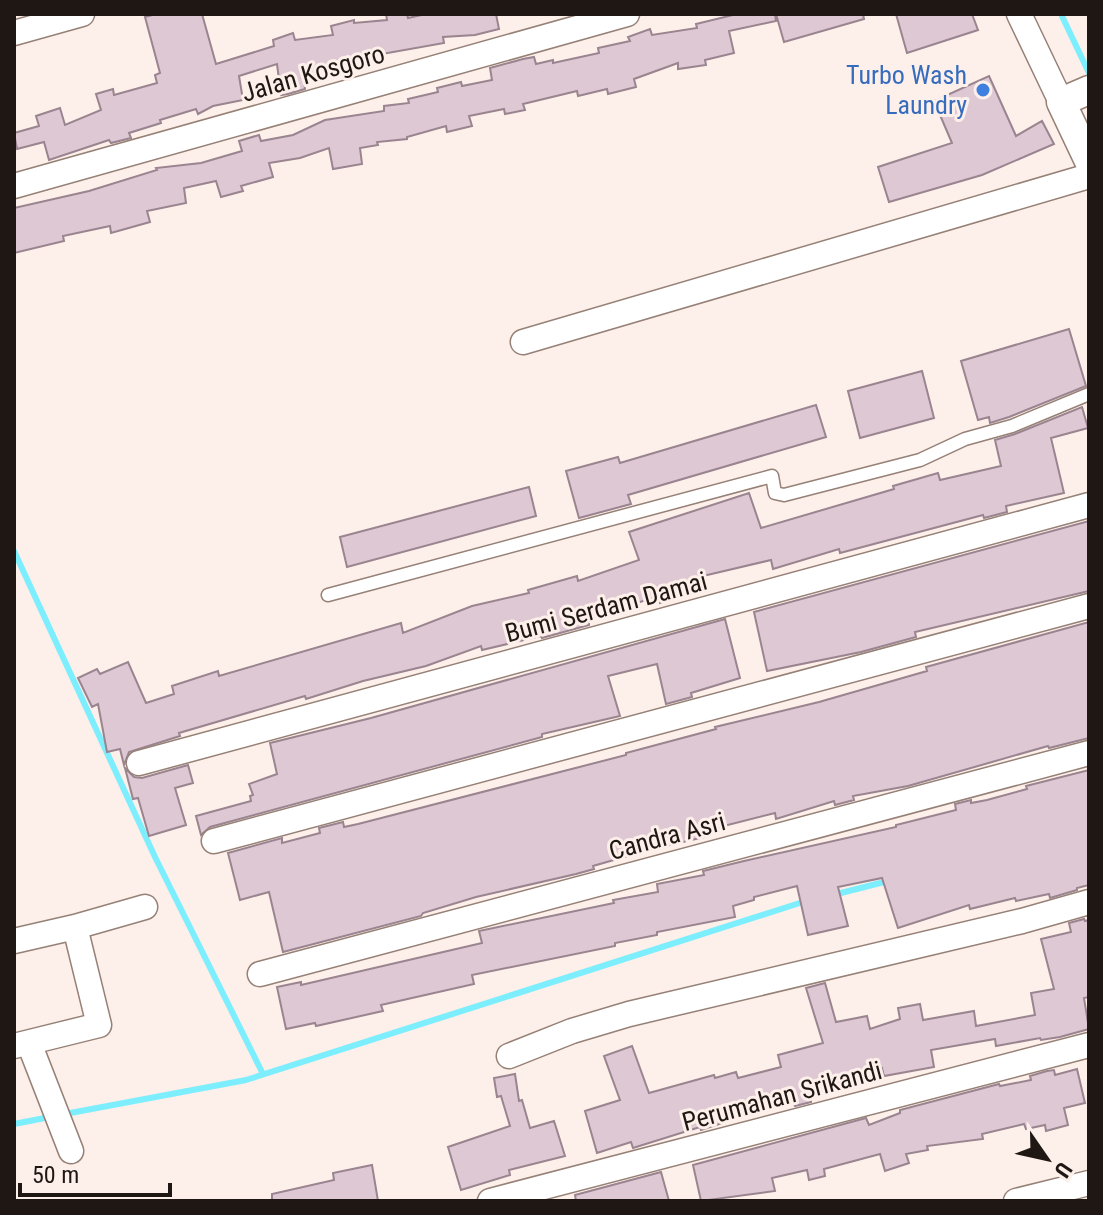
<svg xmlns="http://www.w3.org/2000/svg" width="1103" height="1215" font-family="'Roboto Condensed',sans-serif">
<rect width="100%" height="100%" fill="#fdefe9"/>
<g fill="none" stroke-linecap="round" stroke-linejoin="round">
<path stroke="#7ceefd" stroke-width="6" d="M1061,14L1089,73
M14,551L155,857L263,1074
M833,895L888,881
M65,1114L246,1080L806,901
M14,1124L50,1117"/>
</g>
<path fill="#dec8d4" stroke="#99848f" stroke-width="2" d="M156,14H202L216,64L274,46L273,40L293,33L295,40L333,35L331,26L354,20V23L387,20L386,14H407L408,18L426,14H496L499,29L475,35L443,37L444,43L365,57L367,66L331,73V77L304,81L305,89L288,94L281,95L277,64L239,76L243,100L213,106L198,114L196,109L160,120L161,123L129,133L131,138L111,143L109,140L49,160L44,142L17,149L14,133L39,126L36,116L60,108L65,125L101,110L96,94L113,89L114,95L157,83L155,75L160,73L145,17Z
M737,14H775L776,21L729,31L734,53L705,60L706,65L678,69V63L634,79L636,87L608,94L607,89L578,96L577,91L523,104L525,110L505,114L504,109L469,116L472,126L447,132L446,126L407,137V139L377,142L378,145L360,148L362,164L333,169L329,148L300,158L269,163L273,177L241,186L243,191L221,197L216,181L184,188L186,203L147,211L150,222L111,233L110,226L63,236L64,241L14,253V208L89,191L157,170L156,168L201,163L242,151L239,141L259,135L261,141L293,135L325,120L384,111V106L409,103L408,99L438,92L437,88L461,82L462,86L492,80L490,68L523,59L534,57L536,64L553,60V63L599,53L598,48L630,41L628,37L650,29L652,35L697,28L696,24Z
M776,14H863L864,19L784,42Z
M896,14H972L978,30L907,53Z
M989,76L1016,136L1042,121L1054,144L982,175L889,202L878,167L952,143L934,101Z
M1069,329L1086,386L1009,417L990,423L989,417L978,420L961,361Z
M922,371L934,418L860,438L848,391Z
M816,405L826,437L628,495L631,504L579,518L566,471L618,457L620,463Z
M1082,407L1088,428L1051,438L1064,493L1006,506L1007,512L984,518L983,515L840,553L839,549L773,569L771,560L703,576L706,588L660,603L658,596L589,619V625L542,638L541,636L482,650L481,646L426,666L363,681L306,699L305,696L179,733L180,736L129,752L124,765L120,749L107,752L98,704L92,707L78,678L97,669L100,674L128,662L146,703L174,694L172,686L218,671L219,676L401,623L403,633L472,606L529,593L528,590L577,576L578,581L639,560L629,532L749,493L761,528L894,489L893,486L938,473L940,480L1001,466L995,440L1015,434Z
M529,487L536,516L347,567L340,537Z
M1089,521V591L915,632L916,637L861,652L767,671L754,612Z
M725,619L740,678L691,693L692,697L666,704L657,664L608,676L620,716L542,734V737L210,827L201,835L196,816L251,801L250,796L253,795L249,784L277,774L270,743L371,718Z
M1089,622V738L1049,748L1048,746L908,786L853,796L854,800L835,805L834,801L776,819L775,813L708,830L709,836L652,849L593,866L594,869L576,874L476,897L423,913L421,916L283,952L269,892L240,900L228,853L282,838V843L320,833L319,828L343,822L344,827L358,824L626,755V753L716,729L715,727L819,702L927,671L926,667Z
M188,765L193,783L175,788L186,825L149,836L138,798L133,799L125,768L134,777L142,778Z
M1089,770V885L1077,888V890L1050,898L1049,894L1016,901L1015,898L970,909L969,905L898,928L882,878L838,887L848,926L808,935L797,886L754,897V900L733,906L735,917L657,932V935L615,943V946L472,975L474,984L381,1005L383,1011L316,1026L315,1023L286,1029L277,987L301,982V985L482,943L479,931L614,903L613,900L658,892L657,884L704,875L703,871L744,861L896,827V825L956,810L955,804L971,800V803L987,800L1027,789L1026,786Z
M1084,919L1085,921L1089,920V997L1084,998L1089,1029L1060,1037L1041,1040L1040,1038L996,1046L995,1039L931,1050L934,1067L884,1076L882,1068L852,1076L854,1082L825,1087V1090L810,1094L811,1102L795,1106L790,1097L726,1114L728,1121L701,1130L700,1127L633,1148L631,1142L597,1153L585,1111L620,1100L604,1056L632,1046L649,1093L714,1075L715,1078L736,1072L738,1078L781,1067L778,1055L823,1043L806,988L825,983L836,1022L867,1016L870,1029L900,1019L898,1008L920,1004L923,1020L974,1011L976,1026L1035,1015L1031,993L1054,989L1041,939L1071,932L1069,923Z
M1077,1069L1085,1103L1064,1108L1068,1125L1046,1131L1045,1125L1026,1129L1024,1124L982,1134L983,1139L927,1146L928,1150L906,1154L909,1163L885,1171L880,1154L824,1169L825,1176L809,1180L807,1170L772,1178L775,1191L701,1201L693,1165L866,1118L869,1125L900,1113V1110L999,1084L1000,1086L1031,1080L1030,1076L1047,1071L1054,1070L1055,1075Z
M515,1074L519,1101L522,1100L530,1128L554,1121L565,1156L509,1170L510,1175L461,1190L448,1147L510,1126L501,1096L497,1097L494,1078Z
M372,1165L378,1201H272V1194L334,1180L333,1173Z
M661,1172L669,1201H576L575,1195Z"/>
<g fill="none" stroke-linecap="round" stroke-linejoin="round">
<g stroke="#968177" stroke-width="15">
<path id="service" d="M328,595L772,476L775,493L784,495L920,460L965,439L1012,426L1089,394"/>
</g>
<g stroke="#968177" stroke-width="27">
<path id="minor" d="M1019,14L1061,102
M14,33L82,14
M14,186L627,14
M523,342L1089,176
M139,763L1089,505
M214,841L1089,606
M14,941L75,927L145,907
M260,974L1089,753
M29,1043L71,1151
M14,1046L99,1025L75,927
M509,1056L572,1031L629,1014L1022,921L1089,902
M490,1201L1089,1045
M1016,1201L1089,1183"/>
</g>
<g stroke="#968177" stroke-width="31">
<path id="tertiary" d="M1089,90L1061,102L1089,161"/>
</g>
<use href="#service" stroke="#fff" stroke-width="12"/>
<use href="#minor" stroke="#fff" stroke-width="24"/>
<use href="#tertiary" stroke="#fff" stroke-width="28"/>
</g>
<circle fill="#3f7fe0" stroke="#fdefe9" stroke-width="3" cx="983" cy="90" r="8"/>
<g text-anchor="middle" stroke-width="6" stroke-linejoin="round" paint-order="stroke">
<g font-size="26" fill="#1f1713" stroke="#fdefe9">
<text transform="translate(313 73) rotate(-16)" y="9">Jalan Kosgoro</text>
<text transform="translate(606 607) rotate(-15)" y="9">Bumi Serdam Damai</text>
<text transform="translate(667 836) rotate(-15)" y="9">Candra Asri</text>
<text transform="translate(782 1096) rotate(-15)" y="9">Perumahan Srikandi</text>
</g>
<g font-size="26" fill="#366cbe" stroke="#fdefe9" text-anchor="end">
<text x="967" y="84">Turbo Wash<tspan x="967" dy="30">Laundry</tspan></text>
</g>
</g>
<rect width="1103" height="1215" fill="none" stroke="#1f1713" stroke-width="32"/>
<g transform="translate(1047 1159) rotate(124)" stroke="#fdefe9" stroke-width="6" paint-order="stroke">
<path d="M0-6L14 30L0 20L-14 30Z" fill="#1f1713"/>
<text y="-12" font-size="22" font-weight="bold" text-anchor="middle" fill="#1f1713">U</text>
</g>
<path d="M20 1183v12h150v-12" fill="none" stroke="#1f1713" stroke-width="4"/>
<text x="32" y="1183" font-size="24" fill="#1f1713" stroke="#fdefe9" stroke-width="6" paint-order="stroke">50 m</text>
</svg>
